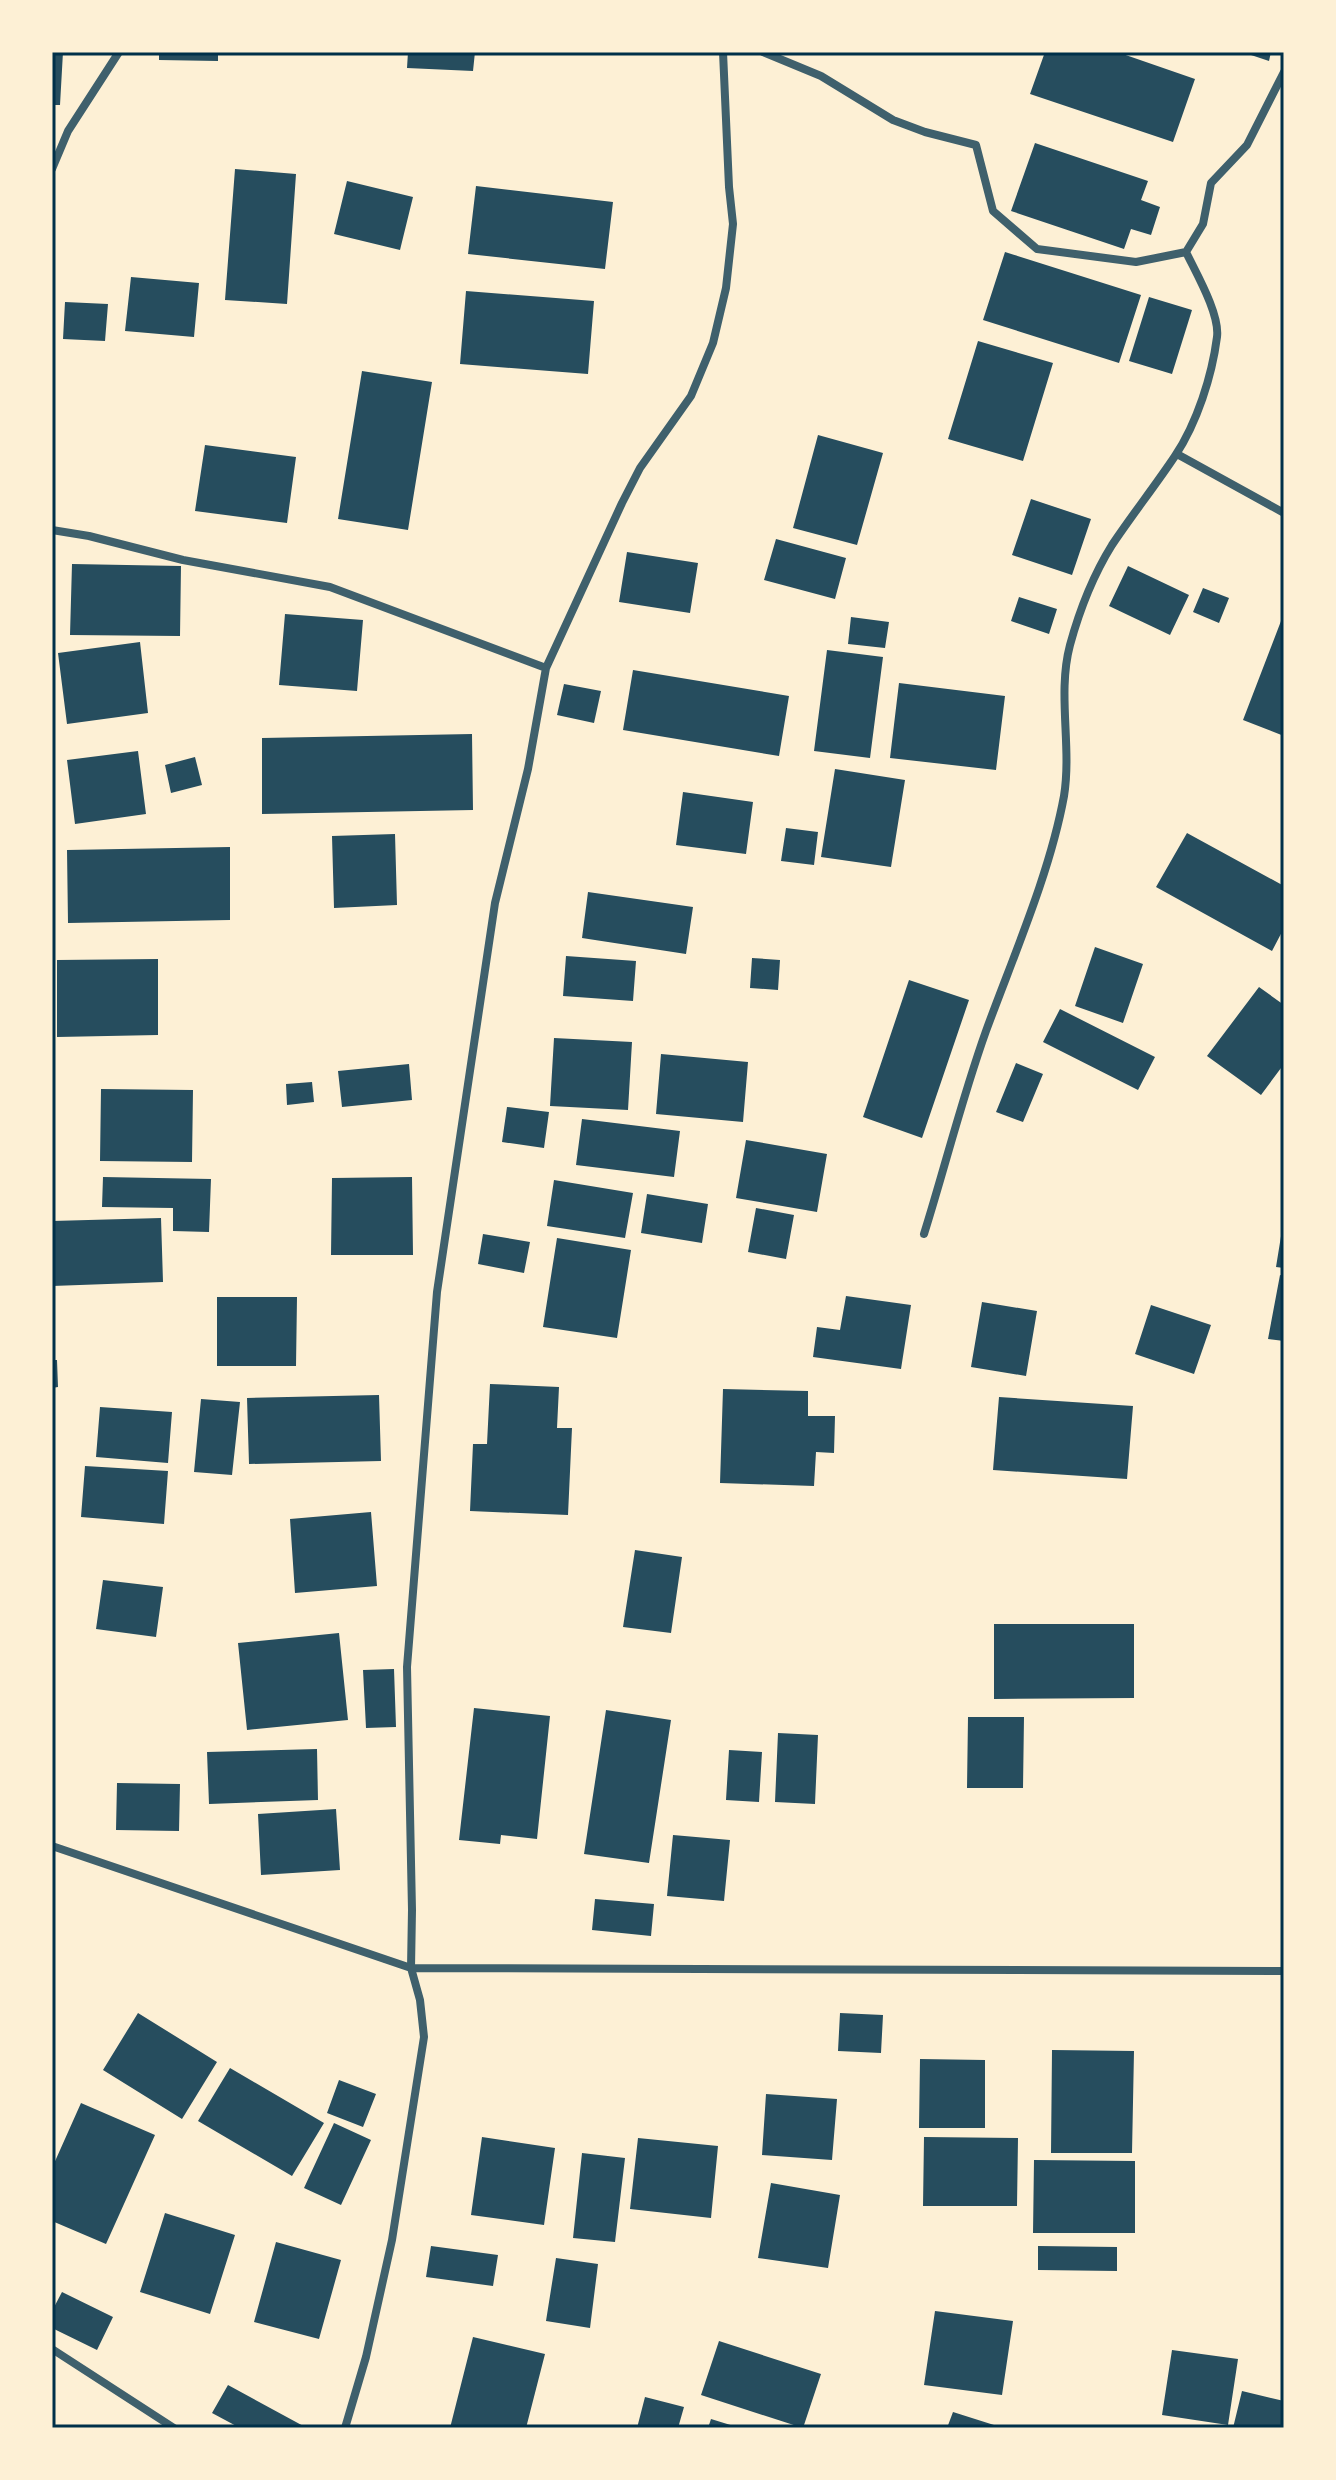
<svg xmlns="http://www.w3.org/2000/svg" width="1336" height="2480" font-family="Karla,sans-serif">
<rect width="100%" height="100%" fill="#fdf0d5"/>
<path fill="#264d5e" d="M52,52H63L60,105H52Z
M159,52H218V61L159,60Z
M408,52H475L473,71L407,68Z
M1045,52H1117L1195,79L1173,142L1030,94Z
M1242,52H1271L1269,61Z
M1035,143L1148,181L1141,200L1160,207L1151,235L1131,229L1124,249L1011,211Z
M235,169L296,174L287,304L225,300Z
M347,181L413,197L400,250L334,234Z
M476,186L613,202L605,269L468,254Z
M1005,252L1141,295L1119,363L983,320Z
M131,277L199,283L194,337L125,331Z
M466,291L594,301L588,374L460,364Z
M1149,297L1192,310L1172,374L1129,361Z
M65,302L108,304L105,341L63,339Z
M978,341L1053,363L1023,461L948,439Z
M362,371L432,382L408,530L338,519Z
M818,435L883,453L857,545L793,528Z
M205,445L296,457L287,523L195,511Z
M1031,499L1091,519L1072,575L1012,555Z
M776,539L846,558L835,599L764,580Z
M627,552L698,563L690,613L619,602Z
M72,564L181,566L180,636L70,635Z
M1128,566L1189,595L1170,635L1109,606Z
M1203,588L1229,598L1219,623L1193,612Z
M1019,597L1057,609L1049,634L1011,621Z
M285,614L363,620L357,691L279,685Z
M851,617L889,622L885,648L848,644Z
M1281,621L1284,622V736L1243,720Z
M140,642L148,713L67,724L58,653Z
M827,650L883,657L870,758L814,751Z
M633,670L789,696L779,756L623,730Z
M899,683L1005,696L996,770L890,758Z
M564,684L601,691L594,723L557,715Z
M472,734L473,810L262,814V738Z
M138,751L146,814L75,824L67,760Z
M195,757L202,785L171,793L165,765Z
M835,769L905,780L891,867L821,857Z
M683,792L753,802L746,854L676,845Z
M786,828L818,832L814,865L781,861Z
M1187,833L1284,886V928L1272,951L1156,887Z
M395,834L397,905L334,908L332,836Z
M230,847V920L68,923L67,850Z
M588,892L693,907L686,954L582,938Z
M1095,947L1143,964L1123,1023L1075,1006Z
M566,956L636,961L633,1001L563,996Z
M752,958L780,960L778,990L750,988Z
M158,959V1035L57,1037V960Z
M909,980L969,1000L922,1138L863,1117Z
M1259,987L1284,1005V1064L1261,1095L1207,1056Z
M1060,1009L1155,1057L1138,1090L1043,1042Z
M554,1038L632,1042L628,1110L550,1106Z
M661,1054L748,1062L743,1122L656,1114Z
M1016,1063L1043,1074L1023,1122L996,1112Z
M409,1064L412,1100L342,1107L338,1071Z
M312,1082L314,1102L287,1105L286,1084Z
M101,1089L193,1090L192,1162L100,1161Z
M507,1107L549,1112L544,1148L502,1142Z
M582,1119L680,1131L674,1177L576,1165Z
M746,1140L827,1154L817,1212L736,1198Z
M103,1177L211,1179L209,1232L173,1231V1208L102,1207Z
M412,1177L413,1255H331L332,1178Z
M554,1180L633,1193L625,1238L547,1226Z
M647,1194L708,1204L702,1243L641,1233Z
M756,1208L794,1215L786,1259L748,1252Z
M161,1218L163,1282L52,1286V1221Z
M1282,1230H1284V1268L1276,1267Z
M483,1234L530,1242L524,1273L478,1264Z
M557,1238L631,1250L617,1338L543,1327Z
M1280,1275L1284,1276V1341L1268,1339Z
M846,1296L911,1305L901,1369L813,1357L817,1327L840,1330Z
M217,1297H297L296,1366H217Z
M982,1302L1037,1311L1026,1376L971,1367Z
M1151,1305L1211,1325L1194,1374L1135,1354Z
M52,1360H57L58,1387L52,1388Z
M490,1384L559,1387L557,1428H572L568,1515L470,1511L473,1444H487Z
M723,1389L808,1391V1416H835L834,1453L816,1452L814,1486L720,1483Z
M379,1395L381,1461L249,1464L247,1398Z
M999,1397L1133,1406L1127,1479L993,1470Z
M201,1399L240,1402L232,1475L194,1472Z
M100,1407L172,1412L168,1463L96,1457Z
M85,1466L168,1471L164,1524L81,1517Z
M371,1512L377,1586L295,1593L290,1519Z
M635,1550L682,1557L671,1633L623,1627Z
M103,1580L163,1587L156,1637L96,1629Z
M994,1624H1134V1698L994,1699Z
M339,1633L348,1720L247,1730L238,1643Z
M394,1669L396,1727L366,1728L363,1670Z
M474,1708L550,1716L537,1839L501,1835L500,1844L459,1840Z
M606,1710L671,1720L649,1863L584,1854Z
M968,1717H1024L1023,1788H967Z
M778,1733L818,1735L815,1804L775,1802Z
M317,1749L318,1800L209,1804L207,1752Z
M729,1750L762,1752L759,1802L726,1800Z
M117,1783L180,1784L179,1831L116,1830Z
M336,1809L340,1870L261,1875L258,1814Z
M673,1835L730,1840L724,1901L667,1896Z
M595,1899L654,1904L651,1936L592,1930Z
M138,2013L217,2062L182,2119L103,2070Z
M840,2013L883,2015L881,2053L838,2051Z
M1052,2050L1134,2051L1132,2153H1051Z
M920,2059L985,2060V2128H919Z
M230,2068L324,2123L292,2176L198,2121Z
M339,2080L376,2094L363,2127L327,2113Z
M766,2094L837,2099L832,2160L762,2155Z
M81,2103L155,2135L106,2244L52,2221V2168Z
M334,2123L371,2140L341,2205L304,2188Z
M482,2137L555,2148L544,2225L471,2215Z
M924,2137L1018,2138L1017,2206H923Z
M638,2138L718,2146L711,2218L630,2209Z
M582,2153L625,2158L615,2242L573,2238Z
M1034,2160L1135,2161V2233H1033Z
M771,2183L840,2195L828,2268L758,2258Z
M165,2213L235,2235L210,2314L140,2292Z
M276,2242L341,2260L319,2339L254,2322Z
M431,2246L498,2255L493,2286L426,2277Z
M1038,2246L1117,2247V2271L1038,2270Z
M556,2258L598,2264L590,2328L546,2321Z
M62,2292L113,2317L97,2350L52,2328V2311Z
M935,2311L1013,2321L1002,2395L924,2385Z
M473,2337L545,2354L526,2428H450Z
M719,2341L821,2374L803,2428L701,2395Z
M1172,2350L1238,2359L1228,2425L1162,2415Z
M228,2385L307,2428H240L212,2413Z
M1242,2391L1284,2401V2428H1233Z
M645,2397L684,2407L678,2428H637Z
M953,2412L994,2425L993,2428H947Z
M711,2419L737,2427V2428H708Z"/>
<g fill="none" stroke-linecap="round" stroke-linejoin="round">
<path stroke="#3f606c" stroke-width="8" d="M763,52L821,76L893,120L925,132L976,145L993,211L1037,249L1136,262L1186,252C1196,273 1220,314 1217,337C1212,376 1197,423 1175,456C1155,486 1132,515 1112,545C1094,574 1079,612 1070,645C1057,694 1072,746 1064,796C1050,873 1013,957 986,1031C962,1098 945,1167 924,1234
M52,169L68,131L119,52
M1186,252L1203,224L1211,183L1247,145L1284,72
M1177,454L1284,513
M52,530L89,536L183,560L330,587L546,668
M52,1846L411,1968L1284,1971
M52,2349L174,2428
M345,2428L366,2357L392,2240L424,2037L420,2000L411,1968L412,1910L407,1667L437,1292L495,903L528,769L546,668L622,503L640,468L691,396L713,343L726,288L733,224L729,187L723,52"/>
</g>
<rect width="1336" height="2480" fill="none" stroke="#fdf0d5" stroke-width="108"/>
<rect x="54" y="54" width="1228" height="2372" fill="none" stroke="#003049" stroke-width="3"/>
</svg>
